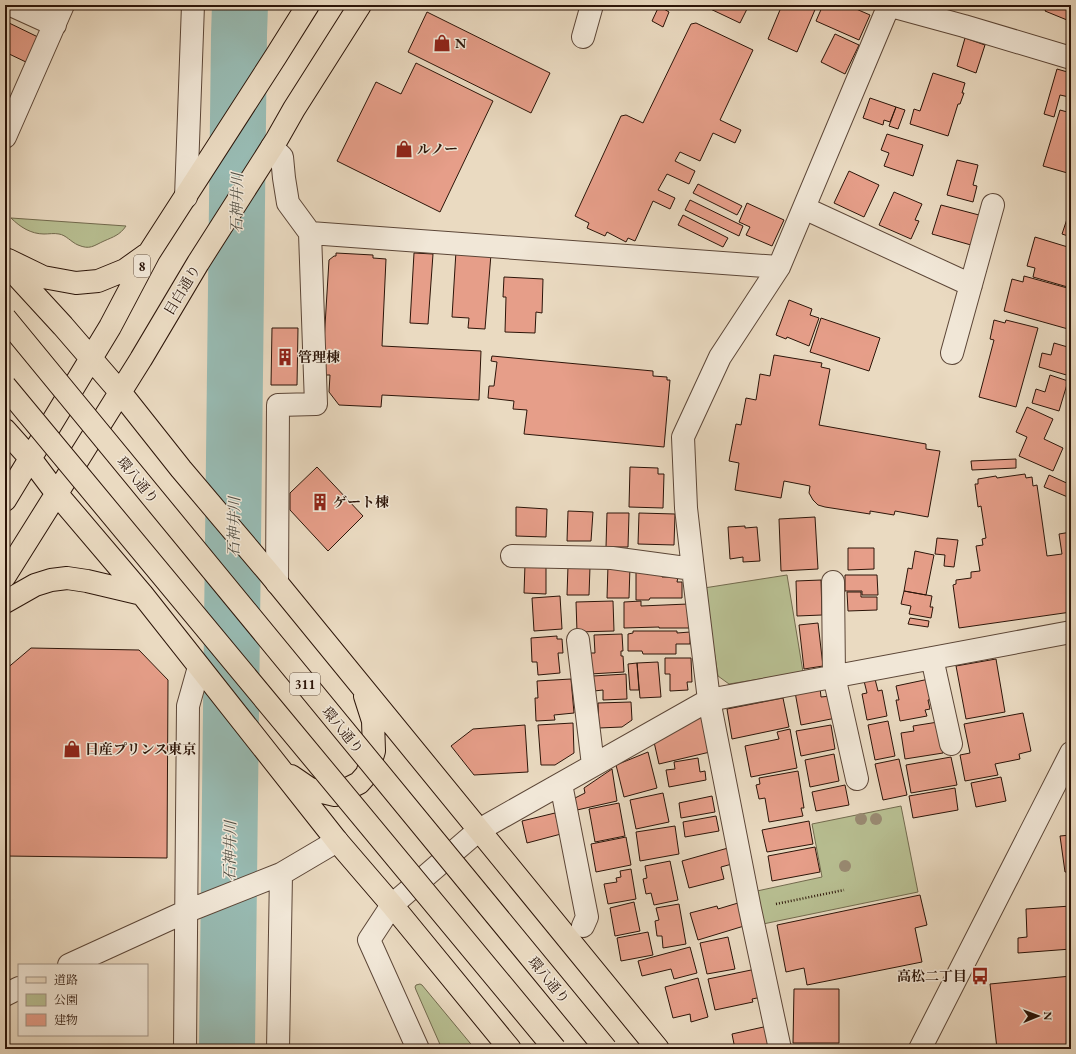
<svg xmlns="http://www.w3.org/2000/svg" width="1076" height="1054" font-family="'EB Garamond','Noto Serif JP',serif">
<rect width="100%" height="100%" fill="#eadac1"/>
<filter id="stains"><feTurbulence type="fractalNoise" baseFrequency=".005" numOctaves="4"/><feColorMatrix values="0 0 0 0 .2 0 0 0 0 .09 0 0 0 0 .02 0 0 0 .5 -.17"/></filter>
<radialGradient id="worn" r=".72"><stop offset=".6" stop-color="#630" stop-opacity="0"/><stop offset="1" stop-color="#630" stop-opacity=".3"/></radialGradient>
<path fill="#b8bf92" stroke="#726a4e" d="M11,218L126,226C120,235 113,237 104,241C93,246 90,250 78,245C71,242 66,235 59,234C54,233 49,234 44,234C31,234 20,227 11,218Z
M787,575L803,672L729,684L718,676L704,588Z
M901,806L918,892L763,924L757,891L822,877L812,824Z
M420,984L422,985L475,1049H442L416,990L415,987L416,985Z"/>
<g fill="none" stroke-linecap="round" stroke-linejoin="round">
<path stroke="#98bbb3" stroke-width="56" d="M227,1049C229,711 234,373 239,35L240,5"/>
</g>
<path fill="#e69e89" stroke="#2c1509" d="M27,5H51L47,15Z
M702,5H749L740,23Z
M782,5H817L797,52L768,39Z
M823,5H847L870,15L859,40L816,21Z
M1031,5H1042L1040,9Z
M1048,5H1071V11L1067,20L1045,11Z
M659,6L669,12L663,27L652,21Z
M427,12L550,73L531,113L408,52Z
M5,21L40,38L28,63L5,52Z
M696,23L753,50L720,120L741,130L735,143L713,133L700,161L680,152L675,161L695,171L689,184L667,174L658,190L675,198L670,209L653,201L635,241L628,238L626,242L607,232L605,236L587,228L589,223L575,216L621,116L626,115L643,123L691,24Z
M835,34L859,45L845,74L821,62Z
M965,38L985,45L976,73L957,66Z
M416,63L493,101L440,212L337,161L376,82L401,94Z
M1057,69L1071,73V90L1069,97L1060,95L1054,117L1044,114Z
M933,73L965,83L962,93H964L960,104H958L948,136L910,124L914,109L920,111Z
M870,98L896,107L890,122L884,120L883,125L863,118Z
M896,107L905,110L898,129L889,126Z
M1060,110L1071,113V174L1043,166Z
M887,134L923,145L913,176L884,166L889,153L881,150Z
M957,160L978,165L973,185L977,186L973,202L947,195Z
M849,171L879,185L864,217L834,203Z
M698,184L742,206L737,215L693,193Z
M894,192L922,204L915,220L919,221L911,239L879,225Z
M690,200L743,226L739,236L685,210Z
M747,203L784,220L772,246L746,235L750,227L739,222Z
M941,205L979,215L971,245L932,234Z
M1071,207V237L1062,234Z
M683,215L728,238L723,247L678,225Z
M1035,237L1071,248V288L1033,277L1035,268L1027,266Z
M456,251L491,254L485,329L468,328L469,318L452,317Z
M336,253L373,255V258L386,259L382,346L481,351L479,400L382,395L381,407L339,405L329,392L330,375H322L329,260L334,256H336Z
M414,253L433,254L428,324L410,323Z
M1024,276L1071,289V318L1068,329L1004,311L1012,279L1023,282Z
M504,277L543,279L542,313L536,312L535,333L505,332L506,297H503Z
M789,300L812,309L810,315L819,318L809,346L787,337L786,339L776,335Z
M821,318L880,338L869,371L810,352Z
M994,320L1005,323L1006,320L1038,328L1016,407L979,397L994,340L990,339Z
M272,328H298L297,385H271Z
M1054,343L1071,348V372L1070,376L1039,367L1042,353L1051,355Z
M774,355L822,363L821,367L830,369L819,425L926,444V449L940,451L928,517L895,511L894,515L870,511V514L825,507L818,505L813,500L809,493L810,486L784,481L781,498L735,490L739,463L729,461L736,424L741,425L746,398L756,400L760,374L770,376Z
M492,356L653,371V376L667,377V380H670L664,447L524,434L527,410L513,409L514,401L488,398L489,386H494L497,362L491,361Z
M1050,375L1068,381L1059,411L1032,403L1036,389L1045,392Z
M1027,407L1053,419L1044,439L1063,448L1053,471L1019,456L1027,437L1016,432Z
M1016,459V468L972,470L971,461Z
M317,467L363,516L328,551L290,510V493Z
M630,467L658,468V474H664L663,508L629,507Z
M1025,474L1026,478L1032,477L1033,486L1037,485L1047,556L1062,554L1059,534L1071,532V612L959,628L953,585L956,584V580L971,578V572L980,571L976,546L983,545L982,539L986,538L981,506L978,507L975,484H978V479L996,476L997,478Z
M1049,475L1071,485V496L1070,498L1044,487Z
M516,507L547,509L546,537L516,536Z
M568,511L593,512L591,541H567Z
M607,513H629L628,547H606Z
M639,513L675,514L674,545L638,544Z
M815,517L818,569L781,571L779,519Z
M745,526V528L757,527L760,561L743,562V557L730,559L728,527Z
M937,538L958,540L954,567L944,566L945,555L935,554Z
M848,548H874V569L848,570Z
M915,551L934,555L926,595L904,591L908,568L912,569Z
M525,564L546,565V594L524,593Z
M608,565L630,566L629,598H607Z
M568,566L590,567L589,595H567Z
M636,571H662V577H678L677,582H682V598H650L649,600H636Z
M845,575H877L878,595H862V591H845Z
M821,580L822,615L797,616L796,581Z
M904,591L932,596L930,607H933L931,618L909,614L911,606L901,604Z
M847,592H861V597H877V610L848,611Z
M560,596L562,629L534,631L532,598Z
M613,601L614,631L577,632L576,602Z
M641,601V606L688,604L689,628H659V627L624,628V602Z
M910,618L929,621L928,627L908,624Z
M818,623L823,666L804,669L799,625Z
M633,631H677V633L690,632V644H676V654H643L642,651H628V634L633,633Z
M622,634L623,651H621V656H623L624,672L590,674L589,653H595L594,635Z
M557,636V639H562L563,653H558L560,673L538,675L537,662H532L531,638Z
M31,648L139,650L168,680L167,858L5,856V670Z
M665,658H691L692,682H687L688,690L670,691V674H665Z
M996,659L1005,712L966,719L956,666Z
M658,662L661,697L640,698L637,663Z
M637,663L639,690H630L628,664Z
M626,674L627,699L603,700V690L594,691L593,676Z
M571,679L574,713L554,715L555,720L536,721L535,698H538L537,681Z
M875,679L878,691L882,690L887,716L867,720L862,694L867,693L864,681Z
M929,679L933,699L928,700L930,709L925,710L927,716L900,721L896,700H899L896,686Z
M820,688L821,697L831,696L836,718L801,725L795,692Z
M783,698L789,727L732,739L727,709Z
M631,702L632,720L622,727L599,728L598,703Z
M1023,713L1031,751L1019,754L1020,759L995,764L998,775L965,781L960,755L970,753L964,724Z
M702,716L710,752L659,764L654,742Z
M888,721L895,756L875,760L868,725Z
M938,722L943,753L905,759L901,733L914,731L913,726Z
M573,723L574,753L555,765H541L538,725Z
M525,725L528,772L474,775L451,746L473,729Z
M831,725L835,749L801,756L796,731Z
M790,729L797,768L751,777L745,746L779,739L777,732Z
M648,752L657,788L624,797L616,765Z
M834,754L839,781L810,787L805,760Z
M951,757L957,785L911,793L906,765Z
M698,758L700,772L705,771L706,780L669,787L666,770L675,769L674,762Z
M899,759L907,795L883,800L875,764Z
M612,769L617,801L577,810L575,798L585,793L584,788Z
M798,771L804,808H801L803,816L769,822L765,798L759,799L756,785L760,784L759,778Z
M1001,777L1006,801L976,807L971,783Z
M845,785L849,805L816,811L812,792Z
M955,788L958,810L913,818L909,796Z
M663,793L669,822L636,829L630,800Z
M712,796L715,812L681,818L679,803Z
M619,803L625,836L595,842L589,809Z
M555,813L561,834L527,843L522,821Z
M716,816L719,831L685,837L683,822Z
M809,821L813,844L767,852L762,830Z
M675,826L679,854L640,861L636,832Z
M1071,835V872H1065L1060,836Z
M626,837L631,865L596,872L591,844Z
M815,847L820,872L772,881L768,856Z
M728,848L732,864L721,867L724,879L689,888L682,861Z
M670,861L678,900L654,905L651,893L646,894L643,879L647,878L645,866Z
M631,869L636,899L608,904L604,884L617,882L616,878L621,877L620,871Z
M920,895L927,925L915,928L922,962L807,985L804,968L786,972L777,925Z
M634,902L640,931L615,936L610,908Z
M738,903L744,926L698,940L690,913L717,906L718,909Z
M679,904L686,944L663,948L662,936H657L655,921L659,920L656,908Z
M1071,906V949L1018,953V938L1027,937L1026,909Z
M648,932L653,955L621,961L617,938Z
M728,937L735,969L707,974L700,943Z
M690,947L697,973L674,979L671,969L642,976L638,961Z
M756,969L762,997L752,999L753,1002L715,1010L708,979Z
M1071,976V1049H997L990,984Z
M698,978L708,1017L691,1022L690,1014L673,1018L665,987Z
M794,989H839V1043H793Z
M768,1026L772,1049H735L732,1034Z"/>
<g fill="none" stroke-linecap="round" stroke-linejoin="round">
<g stroke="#5c4637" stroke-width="24">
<path id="minor" d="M11,5L55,25
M887,5L964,26L1071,58
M583,37L592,5
M5,137L63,5
M272,147L282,157L284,178L288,203L310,233L316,404L278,405L277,583
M186,197L193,5
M804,208L971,285
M310,233L779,267
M952,353L993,205
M512,556L612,558L693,569
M833,582L834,676L857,779
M578,640L593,765
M932,658L951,744
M561,784L587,917L583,926
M69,965L185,912L281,874L337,841
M5,995L19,988
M185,1049L188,706L199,667
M278,1049L281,874
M418,1049L369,940L392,905L479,830L709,700L1071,632
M780,1049L750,909L709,700L693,569L686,508L683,437L720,357L779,267L889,5
M920,1049L1071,753"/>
</g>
<g stroke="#2c1509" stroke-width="24">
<path id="major" d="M8,260L43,277L76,283L98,281L125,270L146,255
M5,263L63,326L120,392L181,469L269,573L658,1049
M5,430L30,458L57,494L142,594L337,841L392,905L510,1049
M5,500L110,327L149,253L276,56L308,5
M5,576L141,359L198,263L277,139L294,109L360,5
M5,602L35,585L51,580L67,578L87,581L142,594
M291,776L310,789L335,795L359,783L367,774L374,751L373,721L365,696"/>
</g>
<path stroke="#2c1509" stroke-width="2.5" stroke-dasharray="1 2" stroke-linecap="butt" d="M776,904L844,890"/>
<use href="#minor" stroke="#f1e7d7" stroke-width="22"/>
<use href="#major" stroke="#eadac1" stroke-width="22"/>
<g stroke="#2c1509" stroke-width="24" stroke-linecap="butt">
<path id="major-bridge" d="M5,318L606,1049
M5,386L555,1049"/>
</g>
<use href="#major-bridge" stroke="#eadac1" stroke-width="22"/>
</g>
<g fill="#998a72">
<circle cx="861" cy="819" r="6"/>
<circle cx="876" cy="819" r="6"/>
<circle cx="845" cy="866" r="6"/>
</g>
<defs>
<g id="shop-bare" transform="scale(1.38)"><path d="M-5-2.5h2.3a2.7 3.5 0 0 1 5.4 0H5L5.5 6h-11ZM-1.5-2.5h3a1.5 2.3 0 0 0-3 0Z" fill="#8f2418" stroke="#f1e7d7" stroke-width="2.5" paint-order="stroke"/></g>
<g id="building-bare" transform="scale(1.38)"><path d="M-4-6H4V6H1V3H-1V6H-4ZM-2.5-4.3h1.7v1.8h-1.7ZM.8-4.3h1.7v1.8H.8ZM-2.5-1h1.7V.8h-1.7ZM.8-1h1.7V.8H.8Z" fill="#8f2418" stroke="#f1e7d7" stroke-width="2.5" paint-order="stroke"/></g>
<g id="bus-bare" transform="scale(1.38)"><path d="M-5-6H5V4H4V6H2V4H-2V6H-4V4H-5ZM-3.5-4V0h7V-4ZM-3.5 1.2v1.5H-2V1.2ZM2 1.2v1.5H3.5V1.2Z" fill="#8f2418" stroke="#f1e7d7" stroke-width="2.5" paint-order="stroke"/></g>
</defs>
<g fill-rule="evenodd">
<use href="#shop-bare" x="442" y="43"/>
<use href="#shop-bare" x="404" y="149"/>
<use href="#building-bare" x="285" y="357"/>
<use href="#building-bare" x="320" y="502"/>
<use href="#shop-bare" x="72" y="749"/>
<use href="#bus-bare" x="980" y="976"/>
</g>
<g text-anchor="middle" stroke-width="3" stroke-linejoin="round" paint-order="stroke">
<g fill="#f1e7d7" stroke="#675447" stroke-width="1">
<rect x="134" y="255" width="16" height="22" rx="3"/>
<rect x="290" y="673" width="30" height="22" rx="3"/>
</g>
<g font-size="13" font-weight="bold" fill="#2c1509">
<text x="142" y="271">8</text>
<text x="305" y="689">311</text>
</g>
<g font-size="14" font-weight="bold" fill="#2c1509" stroke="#f1e7d7" text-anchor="start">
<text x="455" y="48">N</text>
<text x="417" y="154">ルノー</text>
<text x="298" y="362">管理棟</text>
<text x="333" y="507">ゲート棟</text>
<text x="85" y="754">日産プリンス東京</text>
<text x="967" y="981" text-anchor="end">高松二丁目</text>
</g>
<g font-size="14" fill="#2c1509" stroke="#f1e7d7">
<text transform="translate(182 290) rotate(-59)" y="5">目白通り</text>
<text transform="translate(138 480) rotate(51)" y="5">環八通り</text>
<text transform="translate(343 730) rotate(51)" y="5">環八通り</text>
<text transform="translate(549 980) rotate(51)" y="5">環八通り</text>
</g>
<g font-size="15" font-style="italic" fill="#524f44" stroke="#f1e7d7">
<text transform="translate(237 203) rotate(-89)" y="5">石神井川</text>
<text transform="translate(234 527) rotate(-89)" y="5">石神井川</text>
<text transform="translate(230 851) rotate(-89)" y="5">石神井川</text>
</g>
</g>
<rect width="1076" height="1054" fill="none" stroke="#eadac1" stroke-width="20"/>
<rect x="6" y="6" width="1064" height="1042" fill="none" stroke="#2c1509" stroke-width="2"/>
<rect x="10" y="10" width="1056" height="1034" fill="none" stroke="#2c1509"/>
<rect x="18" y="964" width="130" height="72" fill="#f1e7d7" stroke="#a29385"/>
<rect x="26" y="977" width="20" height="6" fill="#eadac1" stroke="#a29385"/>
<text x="54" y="984" font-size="12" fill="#2c1509">道路</text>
<rect x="26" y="994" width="20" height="12" fill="#b8bf92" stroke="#a29385"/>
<text x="54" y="1004" font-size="12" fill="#2c1509">公園</text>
<rect x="26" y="1014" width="20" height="12" fill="#e69e89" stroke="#a29385"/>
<text x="54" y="1024" font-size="12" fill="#2c1509">建物</text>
<g transform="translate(1038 1016) rotate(89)" stroke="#f1e7d7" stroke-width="3" paint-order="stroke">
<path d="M0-3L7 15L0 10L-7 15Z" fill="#2c1509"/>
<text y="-6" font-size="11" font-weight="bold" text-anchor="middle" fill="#2c1509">N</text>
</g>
<rect width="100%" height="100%" filter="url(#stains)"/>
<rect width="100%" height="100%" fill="url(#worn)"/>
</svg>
